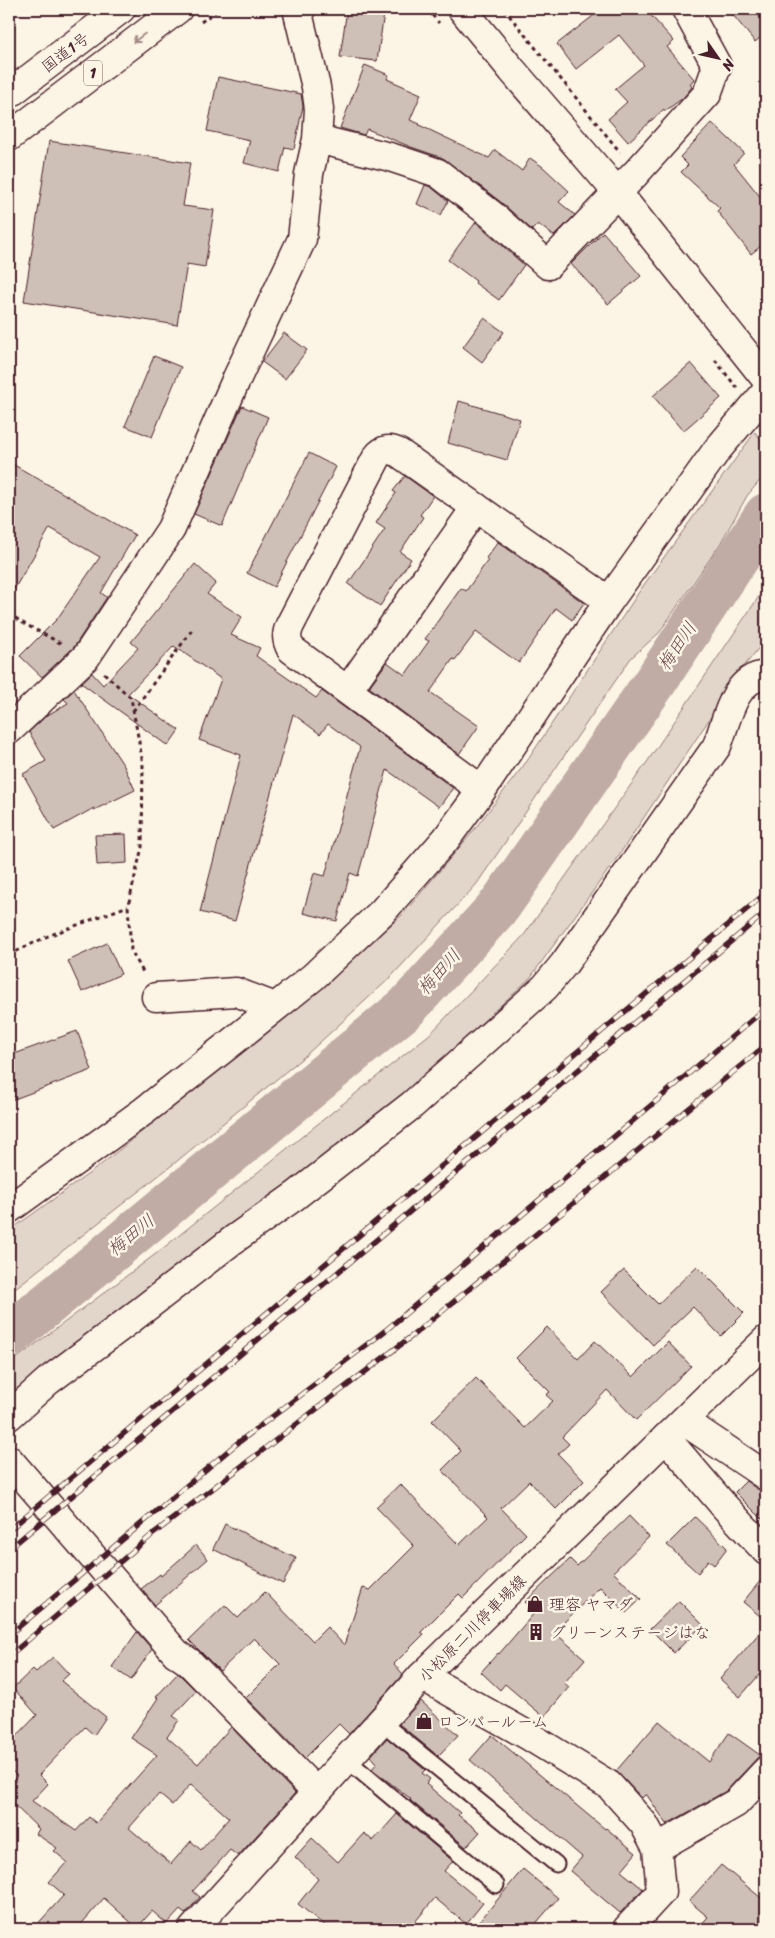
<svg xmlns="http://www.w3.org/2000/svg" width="775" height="1938" font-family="Sriracha,'Klee One',sans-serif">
<rect width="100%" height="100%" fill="#fcf5e5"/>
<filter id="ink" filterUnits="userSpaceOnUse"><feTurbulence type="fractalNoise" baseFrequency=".02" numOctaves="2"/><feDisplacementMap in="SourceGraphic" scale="10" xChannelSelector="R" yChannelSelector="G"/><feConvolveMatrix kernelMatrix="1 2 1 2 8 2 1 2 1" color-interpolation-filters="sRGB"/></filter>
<g filter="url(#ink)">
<path fill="#e2d5ca" stroke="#967a7a" d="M755,432L766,446V473L747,496L720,544L659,633L631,658L476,885L389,979L306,1055L176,1162L9,1293V1231L98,1167L326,983L403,914L470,835L527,761L643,586Z
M766,586V639L746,664L619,855L530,978L402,1097L9,1402V1364L157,1253L431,1033L524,935L645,765Z"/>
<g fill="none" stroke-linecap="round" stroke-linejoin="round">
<path stroke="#c0aca5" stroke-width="44" d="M9,1336L406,1008L500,905L655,682L766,515"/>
</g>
<path fill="#cfc0b7" stroke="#4a1f2b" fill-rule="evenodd" d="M347,9L384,13L377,61L340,57Z
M602,9H645L674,41L667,47L694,79L690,84L692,87L683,98L665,111L664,109L628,142L608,119L627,102L615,89L644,65L619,35L576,69L557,44Z
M728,9H766V33L755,42Z
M365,65L389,75L387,79L421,94L410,120L420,124L419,125L489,158L495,150L522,171L530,158L543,167L569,191L559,202L575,215L554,236L538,224L532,230L502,203L443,158L411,147L367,129L364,135L340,128Z
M218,77L301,94L303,106L294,149L285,147L279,172L244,163L250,140L207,131Z
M712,123L744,153L734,164L766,204V242L751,254L717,211L720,208L681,172L688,165L680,157Z
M49,141L190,163L183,206L214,210L205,267L187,264L177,325L24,301Z
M425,185L431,187L448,201L441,215L417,204Z
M476,222L524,265L499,300L475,283L476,281L448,260Z
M603,232L641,276L608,304L571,264Z
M484,318L504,332L482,362L463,347Z
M284,333L307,350L285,379L262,362Z
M154,356L181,367L152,437L125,426Z
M691,363L721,398L683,431L653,396Z
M459,401L520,419L507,460L448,443Z
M242,406L268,417L222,526L194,514Z
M309,453L336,467L274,587L247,573Z
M9,462L135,535L101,593L107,597L74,647L42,677L20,656L57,619L100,557L50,528L9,598Z
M405,476L433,496L420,515L423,517L400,552L411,559L380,606L348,584L385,529L376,523L396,493L393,491Z
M498,542L584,603L572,620L556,608L519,663L476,632L455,660L453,659L430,692L479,726L459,754L369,687L387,662L405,675L429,641L425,639L461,588L466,591L488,560L486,558Z
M195,564L216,583L207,594L242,617L231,635L260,648L256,656L316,698L322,691L453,788L439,807L387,770L358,876L350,873L337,921L303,913L314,873L325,876L360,747L328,724L320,734L293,714L235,921L200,912L241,755L199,740L221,679L174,646L128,694L179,730L168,746L81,683L92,673L103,685L138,648L131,642Z
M74,690L124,766L135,790L94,810V808L54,830L23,774L46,761L29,732L46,716L68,703L64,699Z
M126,834L127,863L97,865L95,835Z
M107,943L121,974L82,992L68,961Z
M77,1031L92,1070L9,1101V1056Z
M697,1266L744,1313L721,1336L693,1307L653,1345L601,1292L624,1270L658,1304Z
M547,1327L578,1359L595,1341L633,1377L668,1342L691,1366L636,1420L607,1390L562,1437L569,1444L558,1454L584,1481L556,1509L529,1481L501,1508L526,1534L463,1598L459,1594L421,1632L424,1634L394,1664L403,1674L349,1734L339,1724L305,1758L246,1698L280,1664L254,1638L220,1671L189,1640L225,1605L238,1618L265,1592L313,1641L327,1627L344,1645L363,1588L370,1590L414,1546L376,1507L400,1484L459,1545L488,1517L442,1470L461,1451L432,1421L476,1378L525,1428L553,1401L546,1395L550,1392L516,1358Z
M746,1481L757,1489L766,1491V1523L735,1492Z
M629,1516L649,1537L613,1572L641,1599L626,1613L600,1587L554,1632L585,1659L564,1683L569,1687L544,1717L505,1684L500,1690L481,1672L498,1653L499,1654L535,1612L525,1602L570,1559L577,1566Z
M695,1517L727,1548L714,1565L708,1560L698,1573L667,1545Z
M225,1524L296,1558L283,1584L213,1549Z
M196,1545L208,1559L155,1605L141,1589L160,1574L161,1576Z
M766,1574V1621L743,1602Z
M679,1601L703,1625L674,1653L650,1629Z
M766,1625V1667L740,1697L720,1679Z
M137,1632L152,1649L131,1680L112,1667Z
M53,1657L69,1674L61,1681L106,1717L94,1735L85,1727L39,1775L48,1784L32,1801L76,1831L89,1817L96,1823L157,1755L131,1738L158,1698L156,1697L178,1673L196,1691L173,1716L179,1720L167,1737L198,1764L231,1727L295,1793L238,1856L230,1850L193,1891L200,1897L185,1914L180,1910L167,1924L152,1911L137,1928L104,1898L77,1929H33L64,1895L49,1882L67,1862L54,1851L57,1848L36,1834L39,1829L9,1800V1785L17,1776L9,1768V1744L37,1715L13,1688L33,1669L36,1672ZM191,1784L229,1818L201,1850L191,1841L171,1864L129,1828L159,1794L172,1805Z
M421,1701L458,1735L438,1756L399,1724Z
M659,1721L709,1762L729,1733L760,1755L726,1791L667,1824L646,1794L642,1798L616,1771Z
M492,1735L605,1829L606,1828L636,1853L621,1871L643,1889L620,1913L570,1871L582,1857L470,1760Z
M387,1738L425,1770L422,1773L430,1779L426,1784L460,1813L458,1815L480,1832L466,1847L410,1800L411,1799L372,1769L377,1763L371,1756Z
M397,1814L453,1861L444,1871L483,1903L466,1924L435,1898L409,1929H329L298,1904L318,1879L295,1857L312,1838L338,1862L364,1833L373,1841Z
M721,1865L766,1902V1929H697L708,1917L689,1901Z
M523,1869L558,1898L531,1929H473Z"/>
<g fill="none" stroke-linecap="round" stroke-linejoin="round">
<g stroke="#4a1f2b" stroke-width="19">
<path id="lane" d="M380,1721L556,1864
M346,1759L496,1885"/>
</g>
<g stroke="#4a1f2b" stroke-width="31">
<path id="street" d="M297,9L316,87L319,109L317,139L390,157L438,173L492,215L548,265L636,173L707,94L717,66L686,9
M348,690L476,507
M9,730L86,657L171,529L236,380L302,239L309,174L317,139
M482,790L291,649C286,640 286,634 290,625L377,457C383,449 390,448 399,453L609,601
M156,997L236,992L275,1007
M9,1209L144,1111L232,1042L313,977L382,912L446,839L482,790L609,601L717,450L766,392
M9,1416L48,1381L127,1322L233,1240L295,1196L412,1105L545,987L564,964L717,746C727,720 733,678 766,675
M684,1421L766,1476
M666,1438L725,1507L766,1551
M422,1676L529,1736L609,1785L644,1824L657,1848L661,1892L627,1929
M657,1848L736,1803L766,1771"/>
</g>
<g stroke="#4a1f2b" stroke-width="31">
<path id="secondary" d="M462,9L512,70L617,192L766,379
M9,1460L176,1653L189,1662L316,1792
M193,1929L422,1676L766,1340"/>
</g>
<g stroke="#4a1f2b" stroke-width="31">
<path id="highway" d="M9,94L121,9
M9,137L178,9"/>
</g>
<path stroke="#4a1f2b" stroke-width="3" stroke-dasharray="4 4" stroke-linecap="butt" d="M427,9L439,23
M504,9L620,152
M201,22L219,9
M9,168L15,163
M715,360L737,388
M9,613L21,622L62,644
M104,673L131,698L143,764L142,847L128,906L131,950L144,974
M133,711L192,630
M9,955L48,936L128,906"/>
<use href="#lane" stroke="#fcf5e5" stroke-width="15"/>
<use href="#street" stroke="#fcf5e5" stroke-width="28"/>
<use href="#secondary" stroke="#fcf5e5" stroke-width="28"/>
<use href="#highway" stroke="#fcf5e5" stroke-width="28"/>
<g stroke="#4a1f2b" stroke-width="5.5">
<path id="rail" d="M9,1530L766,893
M9,1549L766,912
M9,1635L235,1445L386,1330L766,1008
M9,1656L153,1534L412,1336L766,1045"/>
</g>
<use href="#rail" stroke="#fcf5e5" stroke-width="4" stroke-dasharray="11" stroke-linecap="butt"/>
</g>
<defs><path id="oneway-shaft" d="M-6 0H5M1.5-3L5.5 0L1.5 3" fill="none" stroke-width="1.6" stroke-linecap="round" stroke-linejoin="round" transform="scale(1.25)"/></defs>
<use stroke="#a38a88" href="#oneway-shaft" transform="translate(139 38) rotate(143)"/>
</g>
<defs>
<g id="shop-bare" transform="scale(1.35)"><path d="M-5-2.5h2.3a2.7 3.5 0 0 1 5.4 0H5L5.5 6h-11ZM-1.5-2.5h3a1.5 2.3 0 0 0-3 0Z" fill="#4a1f2b" stroke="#fcf5e5" stroke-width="2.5" paint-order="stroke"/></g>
<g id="building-bare" transform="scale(1.35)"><path d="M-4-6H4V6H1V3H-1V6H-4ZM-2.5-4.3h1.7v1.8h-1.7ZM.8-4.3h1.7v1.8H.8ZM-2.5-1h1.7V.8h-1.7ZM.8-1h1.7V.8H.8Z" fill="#4a1f2b" stroke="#fcf5e5" stroke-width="2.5" paint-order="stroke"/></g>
</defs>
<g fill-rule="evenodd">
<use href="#shop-bare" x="535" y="1604"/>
<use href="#building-bare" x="536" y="1632"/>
<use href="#shop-bare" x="424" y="1721"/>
</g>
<g text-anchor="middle" stroke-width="5" stroke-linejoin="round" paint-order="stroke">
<rect fill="#fcf5e5" stroke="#7f5f63" stroke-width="1" x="84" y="60.5" width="18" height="25" rx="4"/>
<g font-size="15" font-weight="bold" fill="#4a1f2b">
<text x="93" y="78">1</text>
</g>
<g font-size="16" fill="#4a1f2b" stroke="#fcf5e5">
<text transform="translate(65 52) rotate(-37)" y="6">国道1号</text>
<text transform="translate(472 1628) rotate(-45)" y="6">小松原二川停車場線</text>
</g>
<g font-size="16" fill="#4a1f2b" stroke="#fcf5e5" text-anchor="start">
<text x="549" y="1610">理容 ヤマダ</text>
<text x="550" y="1638">グリーンステージはな</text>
<text x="438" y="1727">ロンパールーム</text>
</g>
<g font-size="18" font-style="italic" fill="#6d4950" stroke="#fcf5e5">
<text transform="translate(677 646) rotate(-56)" y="6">梅田川</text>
<text transform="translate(439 972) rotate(-48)" y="6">梅田川</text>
<text transform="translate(131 1235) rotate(-39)" y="6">梅田川</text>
</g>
</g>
<rect width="775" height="1938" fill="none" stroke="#fcf5e5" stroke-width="30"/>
<rect x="15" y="15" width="745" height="1908" fill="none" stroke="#4a1f2b" stroke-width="2" filter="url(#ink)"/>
<g transform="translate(718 58) rotate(124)" stroke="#fcf5e5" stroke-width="4" paint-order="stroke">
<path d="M0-4L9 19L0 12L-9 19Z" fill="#4a1f2b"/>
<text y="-8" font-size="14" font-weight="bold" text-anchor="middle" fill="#4a1f2b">N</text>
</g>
</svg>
